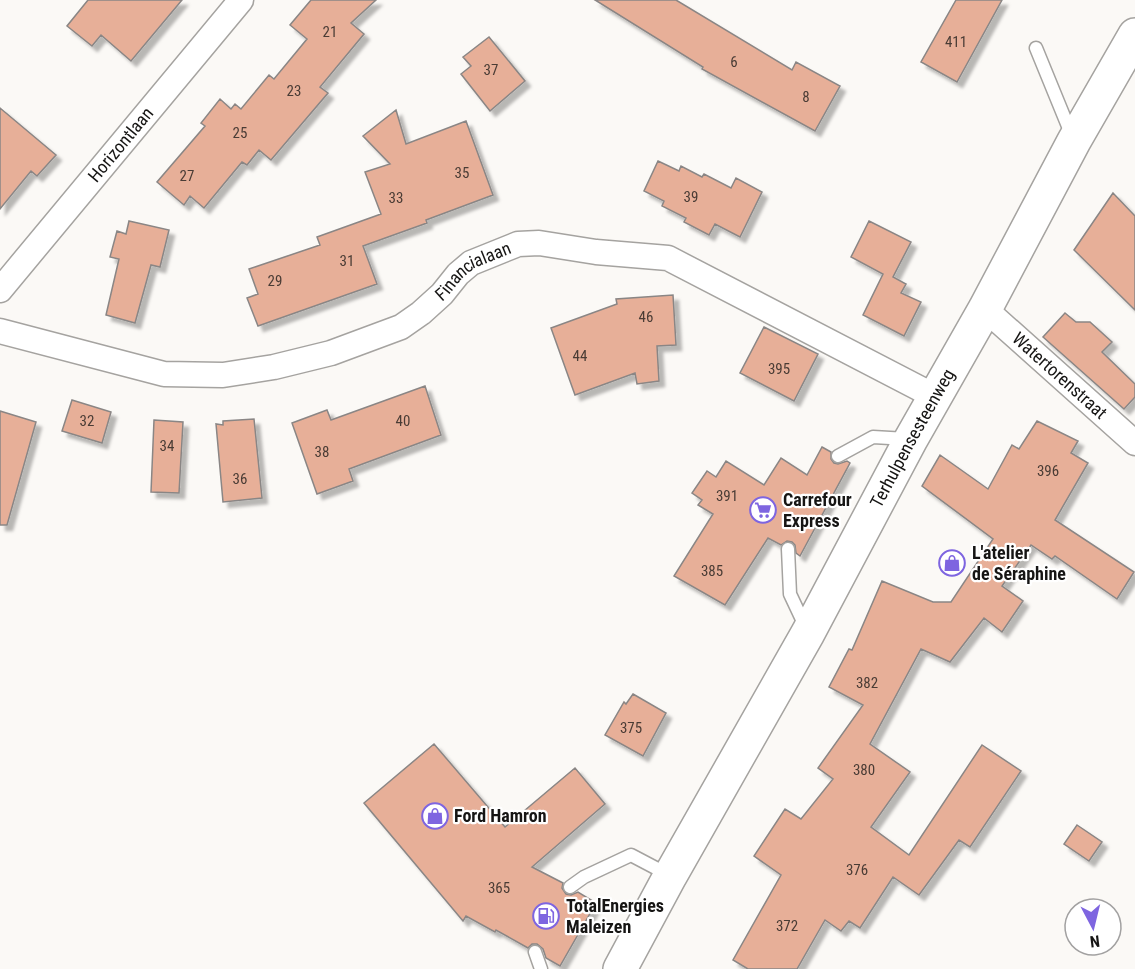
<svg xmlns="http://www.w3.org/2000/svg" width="1135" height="969" font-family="'Roboto Condensed',sans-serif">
<defs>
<filter id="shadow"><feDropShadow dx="5.5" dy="5.5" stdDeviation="1.5" flood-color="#0004"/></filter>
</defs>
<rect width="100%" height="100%" fill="#fbf9f6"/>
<path fill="#e7af98" stroke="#8a8685" stroke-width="1.5" filter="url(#shadow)" d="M88,0H182L131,61L101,35L92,46L67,26Z
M311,0H376L351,23L364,34L320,87L328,93L271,160L259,150L247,165L242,162L204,208L190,196L184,205L157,182L205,126L201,123L220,99L231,109L235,104L241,109L269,75L274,79L307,39L290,25Z
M595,0H676L792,70L796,62L840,86L815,131L702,69L703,67Z
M956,0H1002L957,82L921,62Z
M489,37L525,81L490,111L461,74L471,66L463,57Z
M0,108L56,155L37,176L31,171L0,209Z
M396,110L406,144L466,121L493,195L426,220L427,223L363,246L377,284L258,326L247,298L258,294L249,269L320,245L317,237L381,214L365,172L390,164L363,136Z
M658,161L679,171L681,166L702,177L704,174L731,188L736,178L762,192L740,237L715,224L709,235L684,222L686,218L662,206L664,201L644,191Z
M1113,193L1135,216V310L1074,250Z
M129,221L169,230L160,267L151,265L135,323L106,315L119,259L110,257L117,231L126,234Z
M869,221L911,242L893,277L906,284L901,293L921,302L904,336L863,315L883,274L851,257Z
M673,295L676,345L657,346L659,381L637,384L635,373L575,395L551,328L617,304L616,299Z
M1065,313L1076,322H1090L1112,342L1102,352L1135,384V397L1124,409L1043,337Z
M764,327L818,354L794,401L740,373Z
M425,386L441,435L349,469L353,481L317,494L292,423L327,410L331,420Z
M72,400L111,412L102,443L62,431Z
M0,411L36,422L7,525H0Z
M254,419L262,498L223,502L216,424L223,425V421Z
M154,420L183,422L179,493L151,492Z
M1037,421L1078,441L1071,453L1088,463L1055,520L1134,572L1117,599L1055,556L1052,559L1031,545L1002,586L1023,601L1002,632L984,618L950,662L921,649L870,744L910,772L871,827L909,855L982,745L1021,771L970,847L959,840L919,895L893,877L860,928L849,921L841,931L825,920L797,969H748L733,960L781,875L754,856L785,809L801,819L833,779L818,768L863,705L829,687L849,649L852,650L882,581L933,602H951L993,539L922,486L940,455L988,489L1012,445L1019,449Z
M822,447L831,452V459L834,463L838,464L847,461L850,463L800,556L796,553L795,545L792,542L787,541L781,545L768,538L725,605L674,576L713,514L698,505L702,500L692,493L707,471L716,477L726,461L764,485L781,458L807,475Z
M633,694L666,713L643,756L605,735L624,702L626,704Z
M434,744L505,827L575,768L605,804L532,867L563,883L562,888L566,894L571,895L578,892L596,903L560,966L546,958L543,949L537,944H532L528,948L496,930L495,932L466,916L463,921L364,803Z
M1077,825L1102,842L1089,861L1064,844Z"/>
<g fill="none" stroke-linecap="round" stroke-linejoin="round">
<g stroke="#a5a3a0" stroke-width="15">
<path id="lane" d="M1036,48L1072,136
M838,456L873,437L907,439
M788,549L790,594L806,628
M570,887L584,877L631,855L669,875
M535,952L541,969"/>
</g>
<g stroke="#a5a3a0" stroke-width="27">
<g id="street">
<path id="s1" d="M0,290L241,0"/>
<path id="s2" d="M985,309L1135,443"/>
<path id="s3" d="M0,331L164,374L223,375L274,367L331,353L401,327L421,313L442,294L458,274L471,263L518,244L539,243L596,252L668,258L936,397"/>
</g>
</g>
<g stroke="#a5a3a0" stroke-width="36">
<g id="secondary">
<path id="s4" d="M620,969L670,876L808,633L911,439L985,309L1074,141L1135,35"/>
</g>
</g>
<use href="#lane" stroke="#fff" stroke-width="12"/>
<use href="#street" stroke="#fff" stroke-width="24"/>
<use href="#secondary" stroke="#fff" stroke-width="33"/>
</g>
<defs>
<g id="supermarket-ring" transform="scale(1.35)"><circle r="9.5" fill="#fff" stroke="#7e65e0" stroke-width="1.5"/><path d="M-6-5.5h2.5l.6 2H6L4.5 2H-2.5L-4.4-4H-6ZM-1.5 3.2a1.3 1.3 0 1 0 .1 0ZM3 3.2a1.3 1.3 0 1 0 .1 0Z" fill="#7e65e0"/></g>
<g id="shop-ring" transform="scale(1.35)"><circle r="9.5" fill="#fff" stroke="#7e65e0" stroke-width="1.5"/><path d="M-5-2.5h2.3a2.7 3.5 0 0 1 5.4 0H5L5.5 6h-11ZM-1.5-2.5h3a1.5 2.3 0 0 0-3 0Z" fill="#7e65e0"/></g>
<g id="fuel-ring" transform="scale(1.35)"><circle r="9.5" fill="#fff" stroke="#7e65e0" stroke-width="1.5"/><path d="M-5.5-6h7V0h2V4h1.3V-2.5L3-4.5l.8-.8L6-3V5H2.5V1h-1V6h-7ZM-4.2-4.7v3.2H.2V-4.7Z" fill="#7e65e0"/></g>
</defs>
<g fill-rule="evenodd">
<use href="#supermarket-ring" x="763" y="510"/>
<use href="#shop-ring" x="952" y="563"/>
<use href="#shop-ring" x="435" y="816"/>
<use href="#fuel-ring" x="546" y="916"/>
</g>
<g text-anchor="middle" stroke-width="4.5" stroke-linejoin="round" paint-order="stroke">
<g font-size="15" fill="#4a3c35">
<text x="330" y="37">21</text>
<text x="956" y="47">411</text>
<text x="734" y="67">6</text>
<text x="491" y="75">37</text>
<text x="294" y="96">23</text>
<text x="806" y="102">8</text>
<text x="240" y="138">25</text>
<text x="462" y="178">35</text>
<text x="187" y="181">27</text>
<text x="691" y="202">39</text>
<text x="396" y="203">33</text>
<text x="347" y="266">31</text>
<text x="275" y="286">29</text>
<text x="646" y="322">46</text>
<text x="580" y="361">44</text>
<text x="779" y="374">395</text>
<text x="87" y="426">32</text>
<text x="403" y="426">40</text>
<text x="167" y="451">34</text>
<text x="322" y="457">38</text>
<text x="1048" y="476">396</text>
<text x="240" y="484">36</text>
<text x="727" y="501">391</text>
<text x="712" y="576">385</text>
<text x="867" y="688">382</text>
<text x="631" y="733">375</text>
<text x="864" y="775">380</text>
<text x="857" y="875">376</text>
<text x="499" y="893">365</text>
<text x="787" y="931">372</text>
</g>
<g font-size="18" fill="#161514" stroke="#fff">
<text dy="6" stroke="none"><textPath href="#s1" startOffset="189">Horizontlaan</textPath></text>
<text dy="6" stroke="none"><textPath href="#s3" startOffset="506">Financialaan</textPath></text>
<text dy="6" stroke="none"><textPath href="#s2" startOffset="100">Watertorenstraat</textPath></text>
<text dy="6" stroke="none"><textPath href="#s4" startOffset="606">Terhulpensesteenweg</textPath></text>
</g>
<g font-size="18" font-weight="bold" fill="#161514" stroke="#fff" text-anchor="start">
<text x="783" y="506">Carrefour<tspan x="783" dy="21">Express</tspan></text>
<text x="972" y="559">L'atelier<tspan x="972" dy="21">de Séraphine</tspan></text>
<text x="454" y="822">Ford Hamron</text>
<text x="566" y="912">TotalEnergies<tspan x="566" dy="21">Maleizen</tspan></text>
</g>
</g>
<g transform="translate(1093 927) rotate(173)"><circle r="28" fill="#ffffff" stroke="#a2a1a1" stroke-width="1.5"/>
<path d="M0-4.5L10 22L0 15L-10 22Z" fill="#7e65e0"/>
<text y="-9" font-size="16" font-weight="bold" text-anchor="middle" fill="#161514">N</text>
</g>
</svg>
